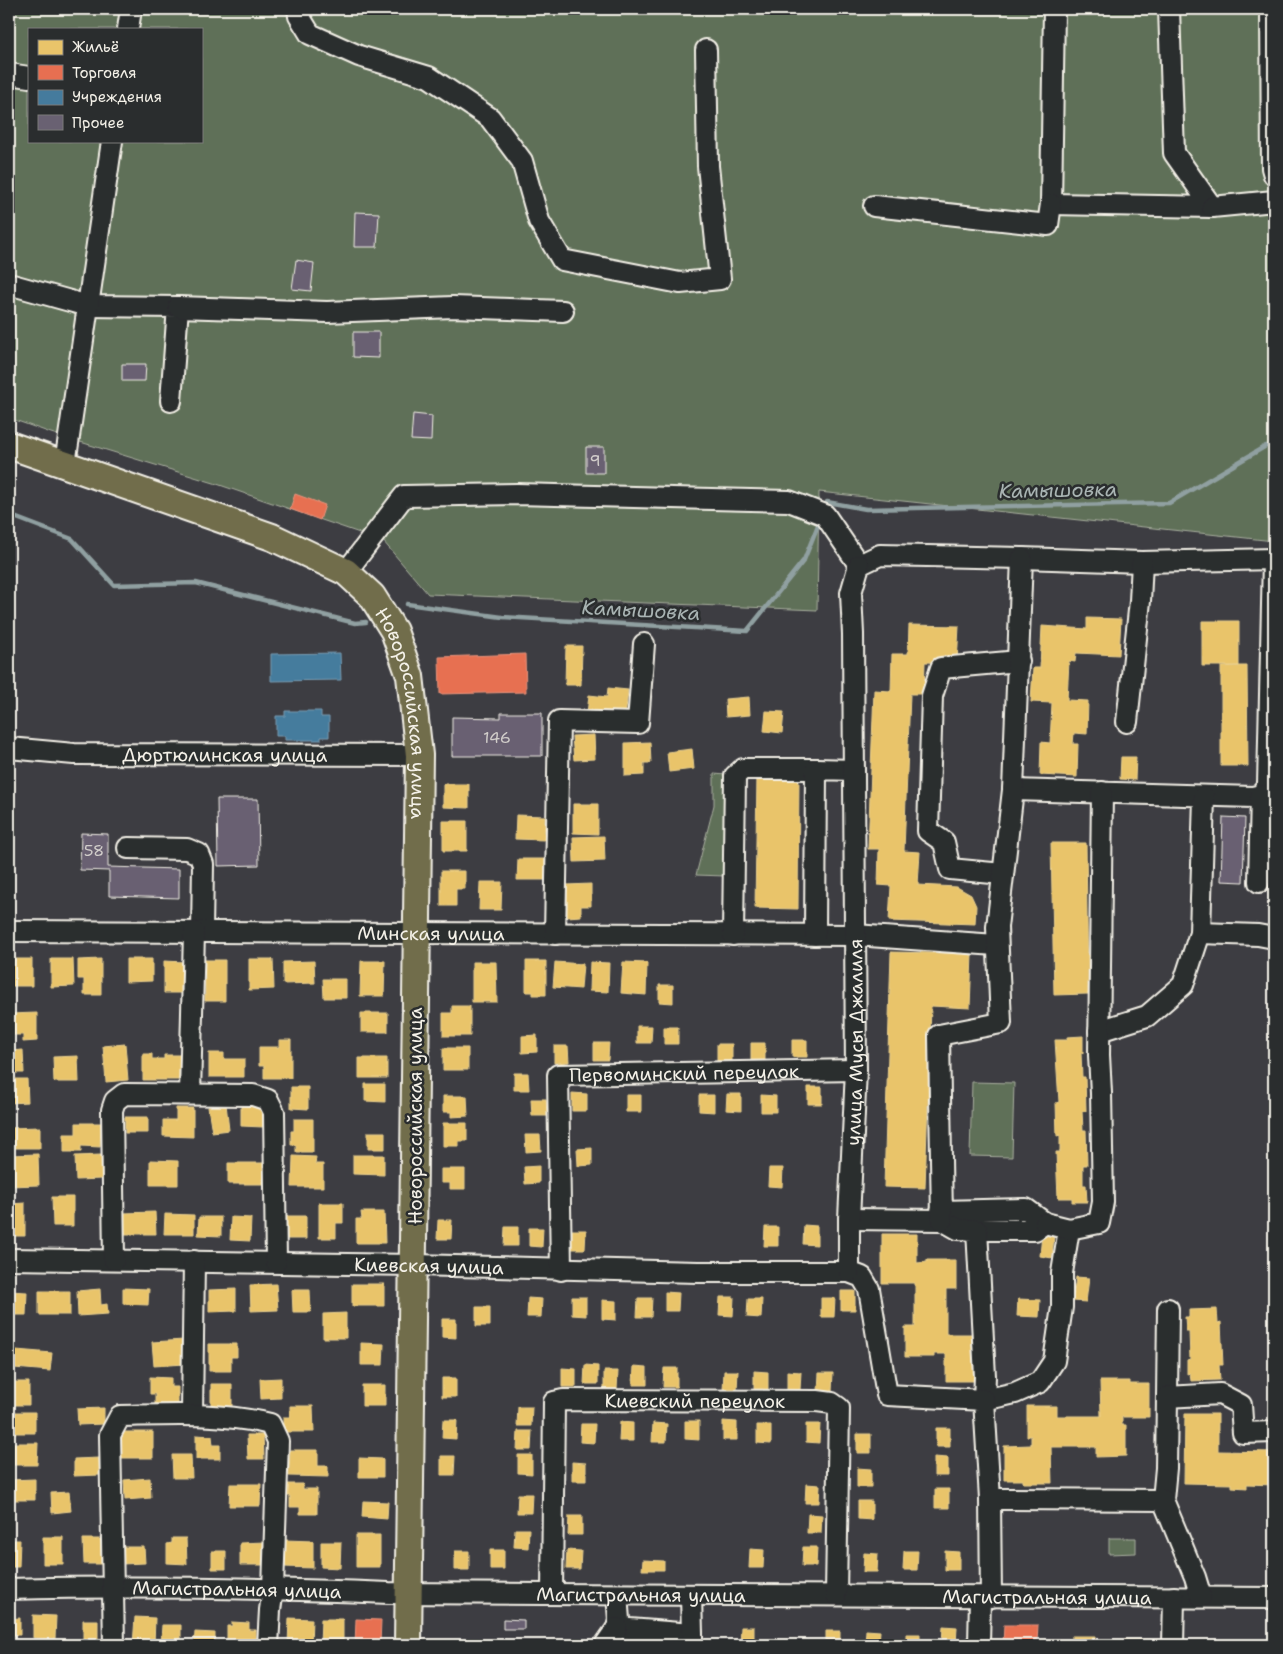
<svg xmlns="http://www.w3.org/2000/svg" width="1283" height="1654" font-family="'Shantell Sans',sans-serif">
<rect width="100%" height="100%" fill="#3d3d42"/>
<filter id="ink" filterUnits="userSpaceOnUse"><feTurbulence type="fractalNoise" baseFrequency=".02" numOctaves="2"/><feDisplacementMap in="SourceGraphic" scale="10" xChannelSelector="R" yChannelSelector="G"/><feConvolveMatrix kernelMatrix="1 2 1 2 8 2 1 2 1" color-interpolation-filters="sRGB"/></filter>
<g filter="url(#ink)">
<path fill="#5f6f58" stroke="#aab0a0" fill-rule="evenodd" d="M9,9H1274V541L819,492L817,610L428,594L383,541L214,483L51,433L9,418ZM29,29H201V141H29Z
M714,774L726,775L725,876L696,875L714,805Z
M972,1082L1014,1083L1012,1157L970,1156Z
M1109,1538H1136V1553L1109,1554Z"/>
<path fill="#e9c46a" stroke="#ecd290" d="M1087,618L1121,619L1119,655L1076,653L1075,662L1069,661L1067,700L1088,701L1087,734L1074,733L1073,744H1078L1077,777L1040,775L1041,742L1050,743L1052,703L1031,702L1033,668H1040L1042,626L1087,629Z
M1202,621H1239V666H1202Z
M909,625L959,626L957,663L925,662L924,694H910L904,851L920,852L918,885L957,887L971,895L976,906L975,924L889,921L891,886L878,885L879,849H868L874,690L891,691L892,654H908Z
M566,646H582L581,685H565Z
M1239,666H1247L1248,766H1221V667Z
M608,688L628,690L625,719L587,714L589,695L607,697Z
M749,697L750,715L726,717L725,699Z
M766,711L784,712L782,733L764,731Z
M594,735L595,759L574,760L572,736Z
M650,742L651,763H644V775L625,776V743Z
M692,749L694,769L669,772L667,752Z
M1121,757H1136L1135,780L1120,779Z
M757,775L799,776L798,909L755,908Z
M443,784H469V808L443,807Z
M573,804H598V834L573,833Z
M516,815L545,816L544,840L515,839Z
M443,821H467V851H443Z
M604,836L605,861L574,862L573,837Z
M1051,843H1086L1088,994L1054,995Z
M518,859H550V880H517Z
M441,871H465V889H456V906H441Z
M480,882H502L501,910H479Z
M591,884V906H581V916L567,917L566,885Z
M891,952L972,954L970,1008L931,1006L925,1188L884,1187Z
M9,959H32V986H9Z
M51,959H73L74,986L51,987Z
M101,959V995H84V979H78V960Z
M126,959H152V981L126,982Z
M249,959H273L274,989L249,990Z
M205,960H225V1001H205Z
M164,961L184,962V993H164Z
M314,961L315,983L283,984V962Z
M361,961H385L384,996H360Z
M526,961H546V995H533V992H526Z
M472,962H496L497,1002H472Z
M555,962L583,964L581,989L553,987Z
M590,962L609,963L608,992L589,991Z
M623,962L647,963L646,995L621,993Z
M323,979H346V998H324Z
M659,985H673V1003L659,1002Z
M452,1006H470V1036H443V1013H452Z
M37,1013V1041L23,1042V1035H9V1014Z
M361,1013H388V1032H361Z
M637,1026H652L651,1043H637Z
M664,1027H678V1044H664Z
M537,1035V1052L522,1053V1036Z
M1083,1036V1053H1081L1082,1077H1085L1086,1111H1082L1083,1130H1086L1087,1165H1083V1185H1086L1087,1202H1072V1198H1058L1056,1152H1060V1135L1057,1136L1056,1103L1059,1102L1055,1040H1067V1037Z
M279,1040H291V1078H264V1066H259V1047H279Z
M792,1040H807V1057H792Z
M594,1043H609L608,1060H594Z
M751,1043H765V1060H751Z
M125,1044L128,1080L106,1082L103,1046Z
M717,1044H732V1061H717Z
M554,1046H568L569,1062L554,1063Z
M443,1048H468V1070H443Z
M23,1050L24,1073H9V1051Z
M209,1053H224V1059H244V1077H209Z
M143,1054H152V1059H164V1055H180V1080H143Z
M78,1056L79,1082H54L53,1057Z
M359,1058H387V1078H359Z
M514,1073H528L529,1090H514Z
M9,1079H27L28,1102L9,1103Z
M365,1084H385V1102L365,1101Z
M291,1087H308V1109L291,1108Z
M808,1087H822V1104H808Z
M572,1093L587,1094V1111H572Z
M727,1094H741V1111L726,1110Z
M626,1095H641V1112H626Z
M699,1095H714V1112L699,1111Z
M761,1095L776,1096V1112H761Z
M443,1096H467L468,1116L451,1117V1112H443Z
M531,1099H546L547,1116H532Z
M226,1104L229,1130L212,1132L208,1107Z
M241,1104H264L263,1127L241,1126Z
M176,1108H193V1137L163,1136V1120H176Z
M125,1117H148V1133H125Z
M294,1119H313V1152H296V1145H291V1131H294Z
M76,1123H101L100,1147L81,1146V1152H64V1134H76Z
M443,1123H467V1141H459V1146H443Z
M40,1127V1148H9V1128Z
M368,1132H385V1149H368Z
M525,1135H540L541,1151L526,1152Z
M592,1148V1165L578,1166L577,1149Z
M38,1154L39,1185L9,1186V1155Z
M101,1155L102,1179L76,1180L75,1156Z
M353,1155H384V1175L353,1174Z
M293,1156L316,1157L315,1164H323V1187H292Z
M150,1160L178,1161V1185H150Z
M228,1163H263V1184H228Z
M539,1166V1183L525,1184L524,1167Z
M769,1168H783L782,1187L768,1186Z
M441,1169H465V1189H450V1183H441Z
M52,1197H73V1226H53Z
M25,1203V1236H9V1204Z
M319,1203H343V1223H336V1238H319Z
M155,1212L156,1234H124L123,1213Z
M361,1212H384L385,1243H356V1219H362Z
M165,1214L194,1215V1234H164Z
M285,1216H306V1239H285Z
M199,1217H221V1236L198,1235Z
M231,1217L251,1218L250,1241L230,1240Z
M438,1220H452L451,1239H437Z
M804,1225L817,1226V1245L803,1244Z
M505,1227H518V1246H504Z
M765,1227H778V1246H764Z
M529,1228H543L542,1247L529,1246Z
M572,1230H586L585,1249H571Z
M882,1234H917V1263L927,1262V1260H956V1289H946V1334H981V1381H946V1354H934V1357H905V1327H915V1283H882Z
M1042,1234L1054,1235L1052,1258L1040,1256Z
M1076,1277L1089,1278L1086,1302L1073,1301Z
M276,1284L278,1310L251,1311L250,1285Z
M352,1284H384V1306H352Z
M123,1288L149,1289L148,1305L123,1304Z
M100,1289L101,1305L107,1304L108,1314L78,1316L77,1291Z
M236,1289V1311L209,1312V1290Z
M292,1290H310L311,1312H293Z
M9,1291L27,1292L26,1315H9Z
M39,1291H70V1315H39Z
M841,1291H855V1310H841Z
M665,1292L679,1293L678,1311H665Z
M572,1297H586V1316L572,1315Z
M720,1297H734L733,1316L719,1315Z
M528,1298L542,1299L541,1317H527Z
M638,1298H652L651,1317H637Z
M821,1298H835L834,1317H821Z
M748,1299H762L761,1318L747,1317Z
M1018,1299L1040,1300L1039,1317L1017,1316Z
M602,1300L616,1301V1320L602,1319Z
M476,1307H490V1326H476Z
M1217,1309L1218,1323L1221,1322L1223,1365H1219L1220,1380L1191,1381L1190,1373L1187,1374V1360L1190,1359L1189,1331H1186L1185,1317H1189V1310Z
M346,1313V1338H323V1314Z
M442,1319H456V1338L442,1337Z
M184,1340L185,1364L154,1366L152,1342Z
M361,1343L384,1344L383,1365H361Z
M209,1344H237V1357H231V1371H209Z
M16,1350L52,1353L50,1371L14,1368Z
M585,1365L598,1366V1384H584Z
M634,1366L647,1367V1385H633Z
M562,1368L576,1369V1387H562Z
M664,1368H677V1387H663Z
M604,1371H618L617,1390L604,1389Z
M724,1371H738L737,1390H723Z
M754,1371L768,1372V1390H754Z
M787,1371L801,1372L800,1390H787Z
M819,1373H833L832,1392L818,1391Z
M150,1377L171,1378V1387H178V1405H155V1394H150Z
M281,1378V1398L261,1399L260,1379Z
M442,1378H456V1397H442Z
M1100,1381H1130V1384H1149V1417H1122V1425H1126V1456L1096,1457V1447H1051L1052,1483H1023V1480H1004V1446L1031,1445V1436H1027V1406H1057V1416H1101Z
M9,1382H29V1405H9Z
M211,1384H232V1410H211Z
M362,1385H385V1406H362Z
M290,1406H313L314,1432H283V1417H290Z
M518,1407H532L531,1426H517Z
M104,1408V1424L78,1425L77,1409Z
M9,1412H35V1433H9Z
M1185,1414H1218V1451L1274,1452V1488V1485L1247,1484V1488L1232,1487V1484L1184,1483Z
M443,1420H457L456,1439L442,1438Z
M685,1421H699V1440L685,1439Z
M723,1421L737,1422V1440H723Z
M620,1422L633,1423V1441H619Z
M653,1423L667,1424L666,1442H652Z
M581,1424H595L594,1443L580,1442Z
M806,1424H820L819,1443L806,1442Z
M757,1425H771V1444L757,1443Z
M936,1428H950V1447H936Z
M518,1431H532L531,1450H517Z
M121,1432H153V1458H121Z
M857,1434H871V1453H857Z
M196,1435L212,1436L213,1445H220V1459H196Z
M247,1435H263L264,1459H248Z
M9,1443H38L37,1465H9Z
M290,1450H318V1466H328V1477L289,1476Z
M172,1455H191L192,1478H173Z
M518,1455H532V1474L518,1473Z
M441,1456H455L454,1475H441Z
M934,1457L948,1458V1476H934Z
M99,1458L100,1475L74,1476V1459Z
M359,1458L383,1459V1477H359Z
M572,1462L586,1463V1481H572Z
M857,1468L871,1469V1487H857Z
M150,1478L151,1498L125,1500L124,1480Z
M35,1479V1500H9V1480Z
M230,1484H261L260,1506H229Z
M284,1484H303V1489H317V1514H300V1507H290V1496H284Z
M806,1484L820,1485L819,1503H805Z
M935,1489H949V1508H935Z
M69,1492L71,1511L52,1513L51,1493Z
M518,1494H532L531,1513H517Z
M363,1501L388,1502L387,1519L362,1517Z
M858,1501H872V1520L858,1519Z
M808,1514L822,1515L821,1533H807Z
M569,1516H582V1535H568Z
M515,1529H529L528,1548L514,1547Z
M356,1535H380V1567H356Z
M43,1537H63V1564H43Z
M172,1538H186L187,1564L167,1563V1544L172,1543Z
M83,1539H103L104,1564H84Z
M9,1540H20L19,1567H9Z
M285,1540L313,1541V1568L284,1567Z
M265,1542L266,1565H240V1543Z
M321,1542H341L340,1568L321,1567Z
M121,1547H144L145,1563L122,1564Z
M803,1547H817L816,1566H802Z
M750,1549L764,1550L763,1568H749Z
M490,1550H504V1569H490Z
M567,1550L581,1551L580,1569H566Z
M212,1551H226V1569H212Z
M455,1551H469V1570H455Z
M904,1551H918L917,1570H903Z
M945,1551L959,1552V1570H945Z
M864,1553L878,1554L877,1572H863Z
M643,1560L664,1561V1570H642Z
M33,1615L56,1616L55,1639L33,1638Z
M135,1617L155,1618L154,1645H133Z
M20,1618V1635H9V1619Z
M289,1618L312,1619L311,1645H288Z
M321,1619H343V1645H320Z
M83,1620H98V1640H83Z
M232,1622L249,1623V1630H256V1644L227,1643V1626H232Z
M162,1625H181V1640H161Z
M943,1626L957,1627L956,1645H942Z
M741,1627H754V1645H740Z
M866,1630L880,1631L879,1645H865Z
M826,1631H840V1645H826Z
M195,1632L215,1633V1645H194Z
M906,1634H920V1645H906Z
M1072,1636H1095V1645H1071Z
M1125,1640H1151V1645H1125Z
M1239,1641V1645H1215V1642Z"/>
<path fill="#e76f51" stroke="#eb967e" d="M295,494L325,505L320,520L290,509Z
M525,654L526,692L440,694L439,657Z
M356,1619L381,1620L380,1645H355Z
M1004,1625H1038L1037,1643H1024V1645H1003Z"/>
<path fill="#457b9d" stroke="#7a9eb4" d="M340,653L341,680L271,681V654Z
M285,711H321V717H329V737H321V740H285V736H276V716H285Z"/>
<g fill="none" stroke-linecap="round" stroke-linejoin="round">
<path stroke="#90a0a1" stroke-width="4.5" d="M827,502L866,509L1169,503L1266,446H1274
M9,515L72,539L114,585L196,583L355,623L366,622
M407,604L502,617L747,631L804,560L818,525"/>
</g>
<path fill="#696172" stroke="#f4f1e8" d="M355,212L379,213L377,247H354Z
M296,260L314,263L311,291L292,289Z
M353,332H379V358L353,357Z
M122,364H146L145,381H122Z
M413,414L432,416L431,441L411,440Z
M586,447H604V473H586Z
M501,713H542V756H452V717L501,718Z
M217,799H258L259,865L218,866Z
M1223,817L1245,818L1243,882L1221,881Z
M81,833L108,834V867L179,869V898L109,896V871L80,870Z
M503,1619L524,1620V1629H503Z"/>
<g fill="none" stroke-linecap="round" stroke-linejoin="round">
<g stroke="#f4f1e8" stroke-width="24">
<g id="minor">
<path d="M298,9L299,16L310,34L359,56L429,77L490,118L522,161L539,221L562,260L680,283L720,279L708,166L706,50"/>
<path d="M1054,9L1051,204L1212,207L1174,153L1169,9"/>
<path d="M1271,9L1272,168L1274,175"/>
<path d="M128,29L131,9"/>
<path d="M9,74L29,77"/>
<path d="M874,206L1048,225L1051,204"/>
<path d="M1212,207L1274,201"/>
<path d="M9,284L88,306L178,307L171,401"/>
<path d="M178,307L327,312L453,307L563,311"/>
<path d="M65,464L112,141"/>
<path d="M859,565L880,555L1022,558L1142,562L1274,559"/>
<path d="M346,572L404,496L517,494L789,501L825,515L859,565"/>
<path d="M1127,722L1140,601L1142,562"/>
<path id="s1" d="M9,748L74,754L419,755"/>
<path d="M1013,790L1253,797L1261,795L1268,785L1273,559"/>
<path d="M128,848L187,849L199,854L203,864L202,932"/>
<path d="M1003,874L950,869L944,842L928,831L932,696L941,668L1019,661"/>
<path d="M1259,882L1261,795"/>
<path id="s2" d="M9,931L855,935L996,945"/>
<path d="M1200,933L1258,935L1274,938"/>
<path d="M555,934L559,721L638,723L644,644"/>
<path d="M733,935L735,776L743,769H816"/>
<path d="M815,935L816,769L854,770"/>
<path d="M1099,1031L1147,1016L1183,985L1200,933L1204,797"/>
<path d="M190,1094L194,932"/>
<path d="M941,1211L1026,1209L1045,1223L1035,1230H977"/>
<path d="M849,1219L942,1220L958,1229L977,1230L985,1376L984,1400L1015,1393L1040,1382L1054,1361L1062,1307V1273L1069,1229"/>
<path d="M942,1220L939,1035L1001,1023L997,927L1013,790L1022,558"/>
<path d="M1045,1223L1069,1229L1099,1223L1103,1202L1101,1093L1099,1055L1102,792"/>
<path id="s3" d="M9,1259L414,1265L698,1272H849L862,1277L869,1289L887,1395L984,1400L990,1499"/>
<path d="M114,1260L112,1110L115,1101L124,1094L253,1095L268,1100L274,1112L276,1262"/>
<path id="s4" d="M561,1270L558,1075L856,1070"/>
<path id="s5" d="M849,1272V1219L856,1070L853,634L851,593L859,565"/>
<path d="M1167,1397L1168,1309"/>
<path d="M192,1414L194,1261"/>
<path d="M1163,1500L1166,1468L1167,1397L1220,1394L1241,1405L1243,1433L1274,1432"/>
<path id="s6" d="M9,1589C136,1586 262,1588 389,1593L1274,1598"/>
<path id="s7" d="M552,1593L554,1402L563,1400L817,1401L832,1403L839,1408L836,1595"/>
<path d="M617,1595L619,1620L617,1628L692,1634V1645"/>
<path d="M691,1595L692,1634"/>
<path d="M991,1597L990,1499H1010L1163,1500L1195,1577L1201,1597"/>
<path d="M114,1645L110,1435L120,1416C171,1415 220,1412 270,1424L278,1441L273,1589L270,1610L268,1645"/>
<path d="M605,1645L617,1628"/>
<path d="M979,1645L980,1597"/>
<path d="M1173,1645L1174,1597"/>
</g>
</g>
<g stroke="#f4f1e8" stroke-width="30">
<g id="major">
<path id="s8" d="M9,445L272,537L346,572L372,596L394,631L410,676L419,755L408,1645"/>
</g>
</g>
<use href="#minor" stroke="#2a2d2e" stroke-width="20"/>
<use href="#major" stroke="#716d4b" stroke-width="26"/>
</g>
</g>
<g text-anchor="middle" stroke-width="5" stroke-linejoin="round" paint-order="stroke">
<g font-size="16" fill="#d1cdca">
<text x="595" y="466">9</text>
<text x="497" y="743">146</text>
<text x="94" y="856">58</text>
</g>
<g font-size="19" fill="#f4f1e8" stroke="#2a2d2e">
<text dy="7" stroke="none"><textPath href="#s8" startOffset="520">Новороссийская улица</textPath></text>
<text dy="7" stroke="none"><textPath href="#s1" startOffset="216">Дюртюлинская улица</textPath></text>
<text dy="7" stroke="none"><textPath href="#s2" startOffset="422">Минская улица</textPath></text>
<text dy="7" stroke="none"><textPath href="#s5" startOffset="230">улица Мусы Джалиля</textPath></text>
<text dy="7" stroke="none"><textPath href="#s4" startOffset="321">Первоминский переулок</textPath></text>
<text transform="translate(415 1116) rotate(-90)" y="7">Новороссийская улица</text>
<text dy="7" stroke="none"><textPath href="#s3" startOffset="420">Киевская улица</textPath></text>
<text dy="7" stroke="none"><textPath href="#s7" startOffset="332">Киевский переулок</textPath></text>
<text dy="7" stroke="none"><textPath href="#s6" startOffset="228">Магистральная улица</textPath></text>
<text dy="7" stroke="none"><textPath href="#s6" startOffset="632">Магистральная улица</textPath></text>
<text dy="7" stroke="none"><textPath href="#s6" startOffset="1038">Магистральная улица</textPath></text>
</g>
<g font-size="20" font-style="italic" fill="#a9b4b3" stroke="#2a2d2e">
<text transform="translate(1058 490) rotate(-1)" y="7">Камышовка</text>
<text transform="translate(641 610) rotate(3)" y="7">Камышовка</text>
</g>
</g>
<rect width="1283" height="1654" fill="none" stroke="#2a2d2e" stroke-width="30"/>
<rect x="15" y="15" width="1253" height="1624" fill="none" stroke="#f4f1e8" stroke-width="2" filter="url(#ink)"/>
<rect x="28" y="28" width="175" height="115" fill="#2a2d2e" stroke="#7b7b78"/>
<rect x="38" y="40" width="25" height="15" fill="#e9c46a" stroke="#7b7b78"/>
<text x="72" y="52" font-size="15" fill="#f4f1e8">Жильё</text>
<rect x="38" y="65" width="25" height="15" fill="#e76f51" stroke="#7b7b78"/>
<text x="72" y="78" font-size="15" fill="#f4f1e8">Торговля</text>
<rect x="38" y="90" width="25" height="15" fill="#457b9d" stroke="#7b7b78"/>
<text x="72" y="102" font-size="15" fill="#f4f1e8">Учреждения</text>
<rect x="38" y="115" width="25" height="15" fill="#696172" stroke="#7b7b78"/>
<text x="72" y="128" font-size="15" fill="#f4f1e8">Прочее</text>
</svg>
